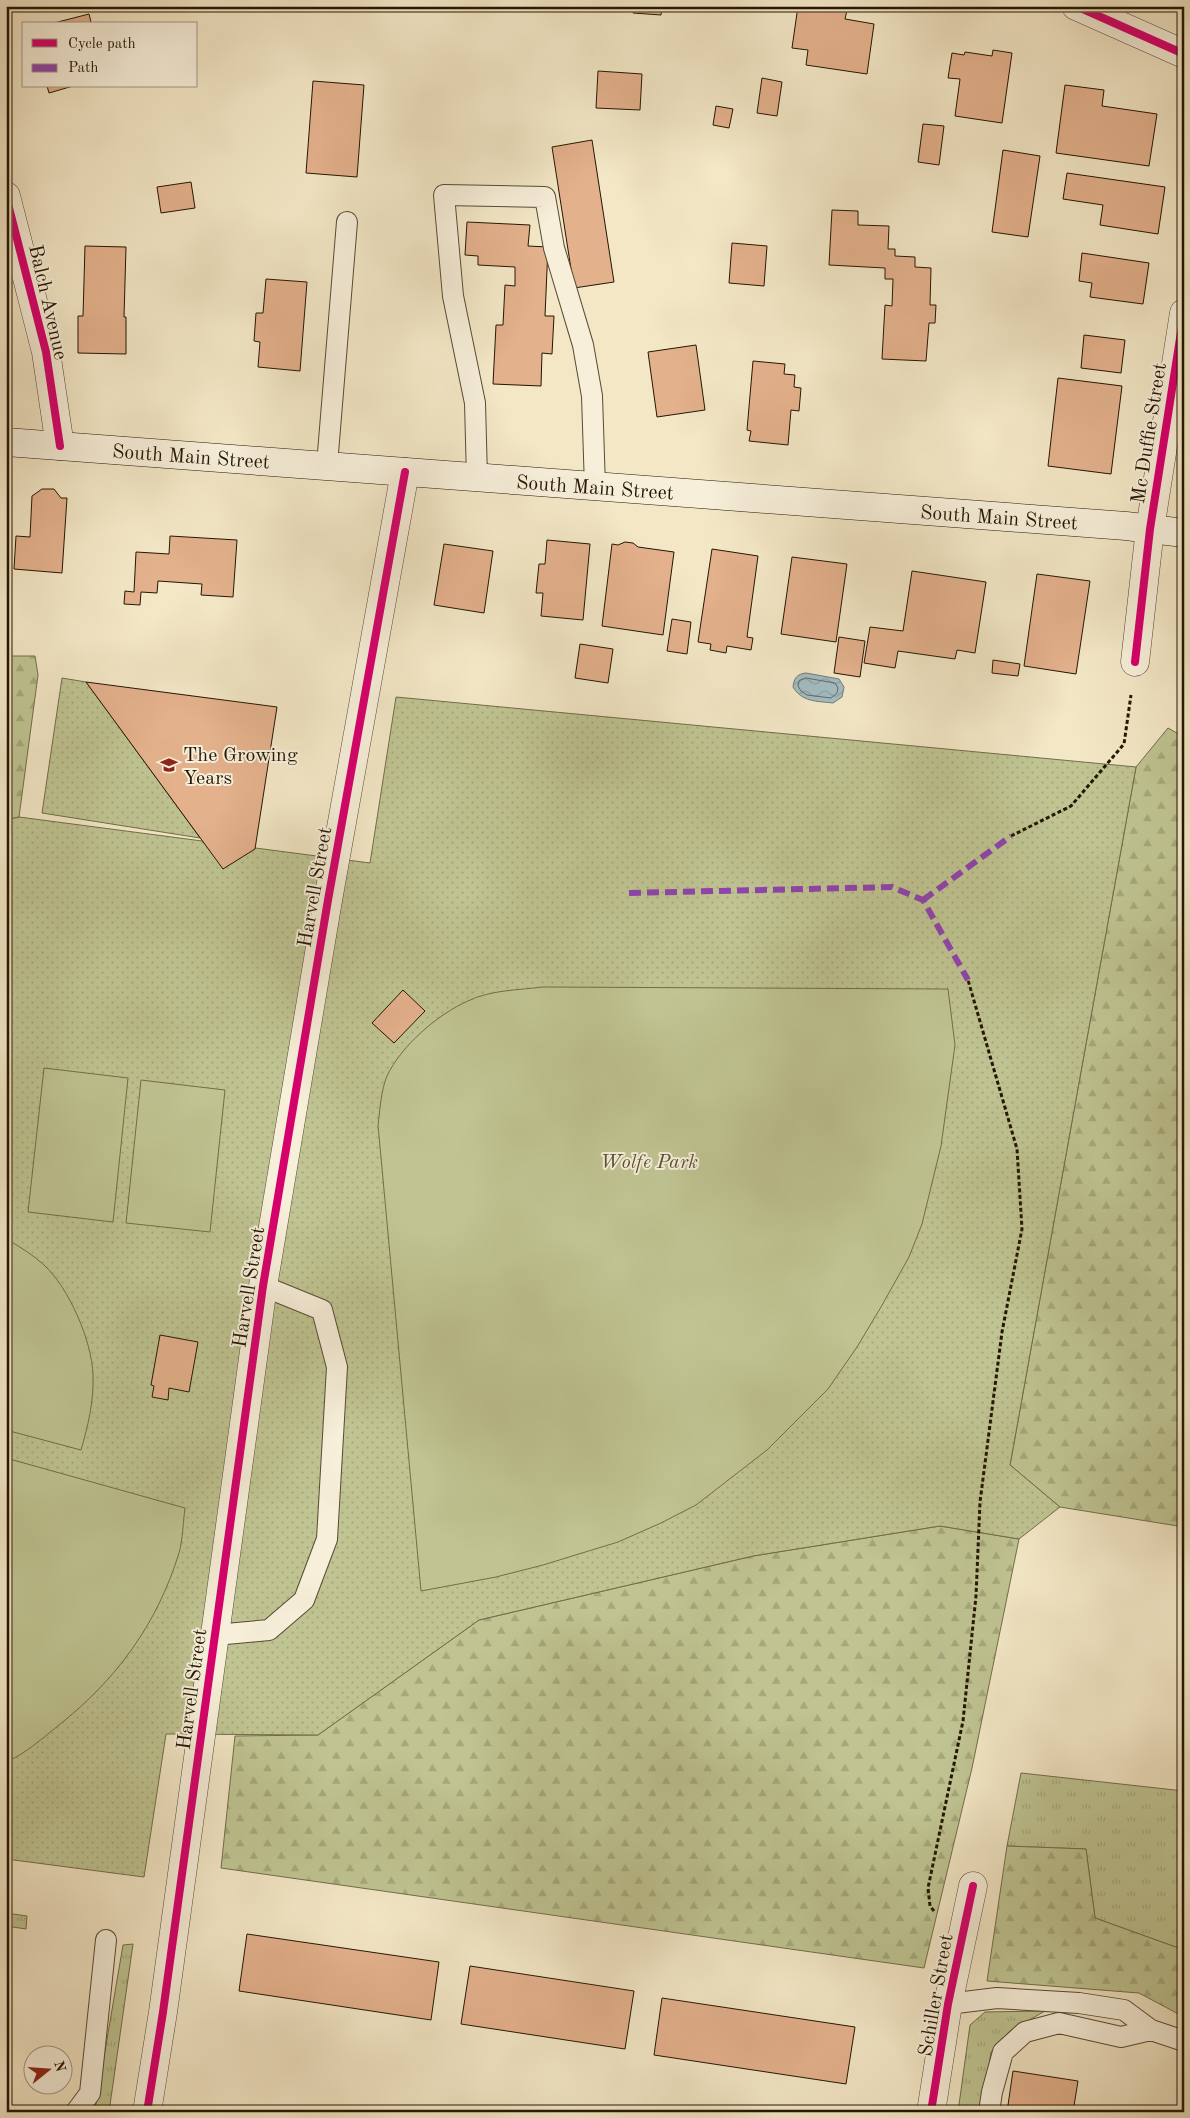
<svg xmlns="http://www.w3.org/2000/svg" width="1190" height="2118" font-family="'Old Standard TT',serif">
<defs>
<pattern id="grass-tufts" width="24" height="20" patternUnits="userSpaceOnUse" patternTransform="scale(1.25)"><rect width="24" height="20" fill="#bfc492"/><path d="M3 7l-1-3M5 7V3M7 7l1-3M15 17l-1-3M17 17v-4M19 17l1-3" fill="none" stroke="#a4a87c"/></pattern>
<pattern id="forest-firs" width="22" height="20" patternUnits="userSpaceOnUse" patternTransform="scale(1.25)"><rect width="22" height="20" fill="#bfc492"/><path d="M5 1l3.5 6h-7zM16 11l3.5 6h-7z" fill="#a4a87c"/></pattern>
<pattern id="park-dots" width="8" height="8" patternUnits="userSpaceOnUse" patternTransform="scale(1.25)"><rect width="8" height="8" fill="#bfc492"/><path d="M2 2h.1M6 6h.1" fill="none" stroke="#a4a87c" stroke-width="1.8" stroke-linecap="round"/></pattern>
<pattern id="water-waves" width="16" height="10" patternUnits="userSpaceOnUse" patternTransform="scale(1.25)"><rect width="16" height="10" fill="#a2bcc1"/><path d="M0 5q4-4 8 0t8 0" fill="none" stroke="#8ba1a4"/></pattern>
</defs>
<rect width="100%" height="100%" fill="#f3e7c6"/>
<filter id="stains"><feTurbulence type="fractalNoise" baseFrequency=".004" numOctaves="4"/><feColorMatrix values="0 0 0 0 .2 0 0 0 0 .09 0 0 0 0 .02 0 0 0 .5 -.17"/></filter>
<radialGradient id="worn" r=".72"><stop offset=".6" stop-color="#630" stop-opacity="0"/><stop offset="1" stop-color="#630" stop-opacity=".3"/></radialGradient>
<path fill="url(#grass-tufts)" stroke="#726d4a" d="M1021,1773L1184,1791V1950L1095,1918L1086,1849L1007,1846Z
M6,1913L27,1916L26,1929L6,1926Z
M133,1944L109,2112H89L96,2104L123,1945Z
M1045,2011L1010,2031L991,2052L982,2112H958L970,2025L985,2012Z"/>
<path fill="url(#forest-firs)" stroke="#726d4a" d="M6,656H35L38,675L19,817L6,820Z
M1168,728L1184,737V1527L1060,1507L1010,1465L1136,767Z
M940,1526L1019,1539L972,1768L924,1968L221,1868L235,1736L318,1735L479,1620L753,1556Z
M1007,1846L1086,1849L1095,1918L1184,1950V2017L1139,1993L987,1981Z"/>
<path fill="url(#park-dots)" stroke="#726d4a" d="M62,678L86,682L200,838L42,813Z
M396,697L1136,767L1010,1465L1060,1507L1019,1539L940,1526L753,1556L479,1620L318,1735L166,1734L144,1877L6,1859V820L19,817L370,863Z"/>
<path fill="#bfc492" stroke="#726d4a" d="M543,987L948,989L955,1045L941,1146L922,1224L909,1257L881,1307L857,1347L828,1389L767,1450L696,1505L661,1523L618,1542L543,1565L496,1577L421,1591L378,1125C380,1110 381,1090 387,1076C401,1046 438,1014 468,1001C490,990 519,990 543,987Z
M44,1068L128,1078L113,1222L28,1212Z
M141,1080L225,1090L210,1232L126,1223Z
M6,1239C19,1246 33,1255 44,1265C69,1288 92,1341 93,1375C94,1401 88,1426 81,1450L6,1430Z
M6,1458L185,1508C183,1522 183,1539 179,1553C157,1624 117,1679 59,1725C43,1738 25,1754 6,1762Z"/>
<path fill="url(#water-waves)" stroke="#707a75" d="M806,673L839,679L844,687L842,697L833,703C816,701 802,702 793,687C794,678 797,674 806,673Z"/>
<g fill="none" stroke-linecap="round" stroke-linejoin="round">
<path stroke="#636962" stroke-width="1" d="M806,678L835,683L838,688L837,693L831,698L807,695L801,691L798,686L799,681Z"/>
</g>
<path fill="#e3b18c" stroke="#241603" d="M634,6H662L661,15L633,13Z
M798,6H848L845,19L874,24L867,74L806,65L808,50L792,48Z
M89,14L91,22L86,24H50Z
M993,50L1012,53L1002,123L955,116L960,79L948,78L952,53L964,55L965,52L992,56Z
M598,71L642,74L640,110L596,108Z
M762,78L782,82L777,116L757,113Z
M313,81L364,85L357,177L306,173Z
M1065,85L1104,90L1102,106L1157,114L1149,166L1056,153Z
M47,86H73L49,93Z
M716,106L733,109L729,128L713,125Z
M923,124L944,126L939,165L918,162Z
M592,140L614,282L574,288L552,147Z
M1003,150L1040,156L1028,237L992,232Z
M1067,173L1165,187L1158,234L1100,225L1103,205L1063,199Z
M191,182L195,208L161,213L157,187Z
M832,210L858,211V225L889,226L888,249H895V256L915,257V267L931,268L930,305H936L935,323H929L926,361L882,359L885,305L892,306L893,279H885V268L829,265Z
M467,222L530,225L528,246L548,247L545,316H554L552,354L542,353L541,386L493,384L496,325H503L505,285L515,286V267L478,265V256L465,255Z
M732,243L767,246L764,286L729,283Z
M85,246L126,247L124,317H126V354L78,353V316H83Z
M1082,253L1149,263L1143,304L1090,297L1092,283L1079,281Z
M266,279L307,282L300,371L258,367L260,342L254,341L256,313H263Z
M1084,335L1125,340L1121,373L1081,368Z
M696,345L705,410L657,417L648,352Z
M753,361L785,364L784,374L795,375L794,387L801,388L799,411L791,410L788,445L749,441L751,431L747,430Z
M1058,378L1122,386L1111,474L1048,466Z
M42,489H54L61,498H67L62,573L14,569L16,536L30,537L32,496Z
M170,536L237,540L233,597L201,595L202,584L158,581L157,593L141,592L140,605L124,604L125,591L134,592L136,552L169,554Z
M547,540L590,544L583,620L541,616L543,593H536L539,564H545Z
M625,542L633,543L638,547L674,552L663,635L602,626L612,544L618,545Z
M444,544L493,551L484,613L434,605Z
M712,549L758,556L747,637L753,638L751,650L727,646L726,653L710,650L711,644L698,642Z
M792,557L847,564L836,642L781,634Z
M912,571L986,582L975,653L957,650L955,659L898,651L895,668L864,663L870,627L903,631Z
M1037,574L1090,581L1076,674L1024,666Z
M6,598L8,599V617H6Z
M672,619L691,622L687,654L667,651Z
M839,637L865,641L860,677L834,673Z
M580,644L613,649L608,683L575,678Z
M993,660L1020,664L1018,676L992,673Z
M86,682L277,707L255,849L223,869Z
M403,990L425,1011L394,1043L372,1023Z
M160,1335L198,1342L189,1392L169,1388L168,1400L152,1397L154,1386L151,1385Z
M247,1934L439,1962L431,2020L239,1991Z
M470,1966L634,1991L625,2049L461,2024Z
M662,1998L855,2027L846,2084L654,2055Z
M1013,2071L1078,2081L1073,2112H1007Z"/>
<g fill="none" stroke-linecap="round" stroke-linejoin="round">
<g stroke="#584a34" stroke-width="22">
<path id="service" d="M327,465L347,222
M477,478L475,403L453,296L444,195L545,197L554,248L583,345L592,396L595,487
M215,1635L269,1630L304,1600L327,1539L337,1367L322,1310L263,1286
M948,2004L997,1998L1079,2003L1124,2010L1151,2030L1184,2041
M76,2112L90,2093L106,1940
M989,2112L992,2092L1003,2052L1025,2032L1059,2023L1121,2037L1151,2030"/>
</g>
<g stroke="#584a34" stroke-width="29">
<path id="minor" d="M6,196L46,352L60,446
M1135,662L1150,529L1184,313
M147,2112L163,2012L263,1286L328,900L405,472
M931,2112L948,2004L973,1886"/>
</g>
<g stroke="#584a34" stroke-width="29">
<path id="tertiary" d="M1076,6L1184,54"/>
</g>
<g stroke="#241603" stroke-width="29">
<path id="secondary" d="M6,442L1126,526L1184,533"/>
</g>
<path stroke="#241603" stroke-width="3" stroke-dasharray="4 2.5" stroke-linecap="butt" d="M1011,836L1071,806L1124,744L1131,695
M934,1911L930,1906L928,1888L963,1721L976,1596L980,1502L1002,1332L1022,1229L1017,1149L968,980"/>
<use href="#service" stroke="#f7efda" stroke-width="20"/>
<use href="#minor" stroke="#f7efda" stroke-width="28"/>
<use href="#tertiary" stroke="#f7efda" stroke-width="28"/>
<use href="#secondary" stroke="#f7efda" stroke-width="28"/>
<path stroke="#8e44ad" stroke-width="6" stroke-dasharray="12 6" stroke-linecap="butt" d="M629,893L892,887L923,900L968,980
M923,900L1011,836"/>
<g stroke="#f7efda" stroke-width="11">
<path id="cycleway" d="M1076,6L1184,54
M6,196L46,352L60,446
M1135,662L1150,529L1184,313
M147,2112L163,2012L263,1286L328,900L405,472
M931,2112L948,2004L973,1886"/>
</g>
<use href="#cycleway" stroke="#d6006c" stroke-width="8"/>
</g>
<defs>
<g id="school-bare" transform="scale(1.35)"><path d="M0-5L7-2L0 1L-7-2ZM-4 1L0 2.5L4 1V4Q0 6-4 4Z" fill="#8f2418" stroke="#f7efda" stroke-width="2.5" paint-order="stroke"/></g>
</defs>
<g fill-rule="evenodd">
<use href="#school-bare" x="169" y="765"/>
</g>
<g text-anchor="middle" stroke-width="4" stroke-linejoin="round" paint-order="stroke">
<g font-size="20" fill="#241603" stroke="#f7efda">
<text transform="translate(49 302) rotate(77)" y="7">Balch Avenue</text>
<text transform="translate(1148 433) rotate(-81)" y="7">Mc Duffie Street</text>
<text transform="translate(191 456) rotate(4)" y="7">South Main Street</text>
<text transform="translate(595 487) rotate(4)" y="7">South Main Street</text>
<text transform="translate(999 517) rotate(4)" y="7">South Main Street</text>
<text transform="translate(314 887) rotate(-80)" y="7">Harvell Street</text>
<text transform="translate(248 1287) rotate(-81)" y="7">Harvell Street</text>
<text transform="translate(191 1689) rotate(-82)" y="7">Harvell Street</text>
<text transform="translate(935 1995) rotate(-80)" y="7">Schiller Street</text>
</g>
<g font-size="20" fill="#241603" stroke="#f7efda" text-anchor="start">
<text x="183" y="761">The Growing<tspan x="183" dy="23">Years</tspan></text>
</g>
<g font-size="20" font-style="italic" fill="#5a5335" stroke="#f7efda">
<text x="649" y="1168">Wolfe Park</text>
</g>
</g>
<rect width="1190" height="2118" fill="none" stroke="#f3e7c6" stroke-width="25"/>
<rect x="8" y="8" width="1175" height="2103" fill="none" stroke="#241603" stroke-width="2.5"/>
<rect x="12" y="12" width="1165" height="2093" fill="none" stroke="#241603"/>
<rect x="22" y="22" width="175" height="65" fill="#f7efda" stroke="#a39884"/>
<rect x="32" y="39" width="25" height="8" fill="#d6006c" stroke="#a39884"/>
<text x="68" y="48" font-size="15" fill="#241603">Cycle path</text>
<rect x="32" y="64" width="25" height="8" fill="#8e44ad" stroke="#a39884"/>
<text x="68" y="72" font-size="15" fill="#241603">Path</text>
<g transform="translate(48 2070) rotate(73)"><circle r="24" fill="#f7efda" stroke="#a39884"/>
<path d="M0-4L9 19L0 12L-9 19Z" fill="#8f2418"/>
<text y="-8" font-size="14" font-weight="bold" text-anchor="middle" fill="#241603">N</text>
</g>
<rect width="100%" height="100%" filter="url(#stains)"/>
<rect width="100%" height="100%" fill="url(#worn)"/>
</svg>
